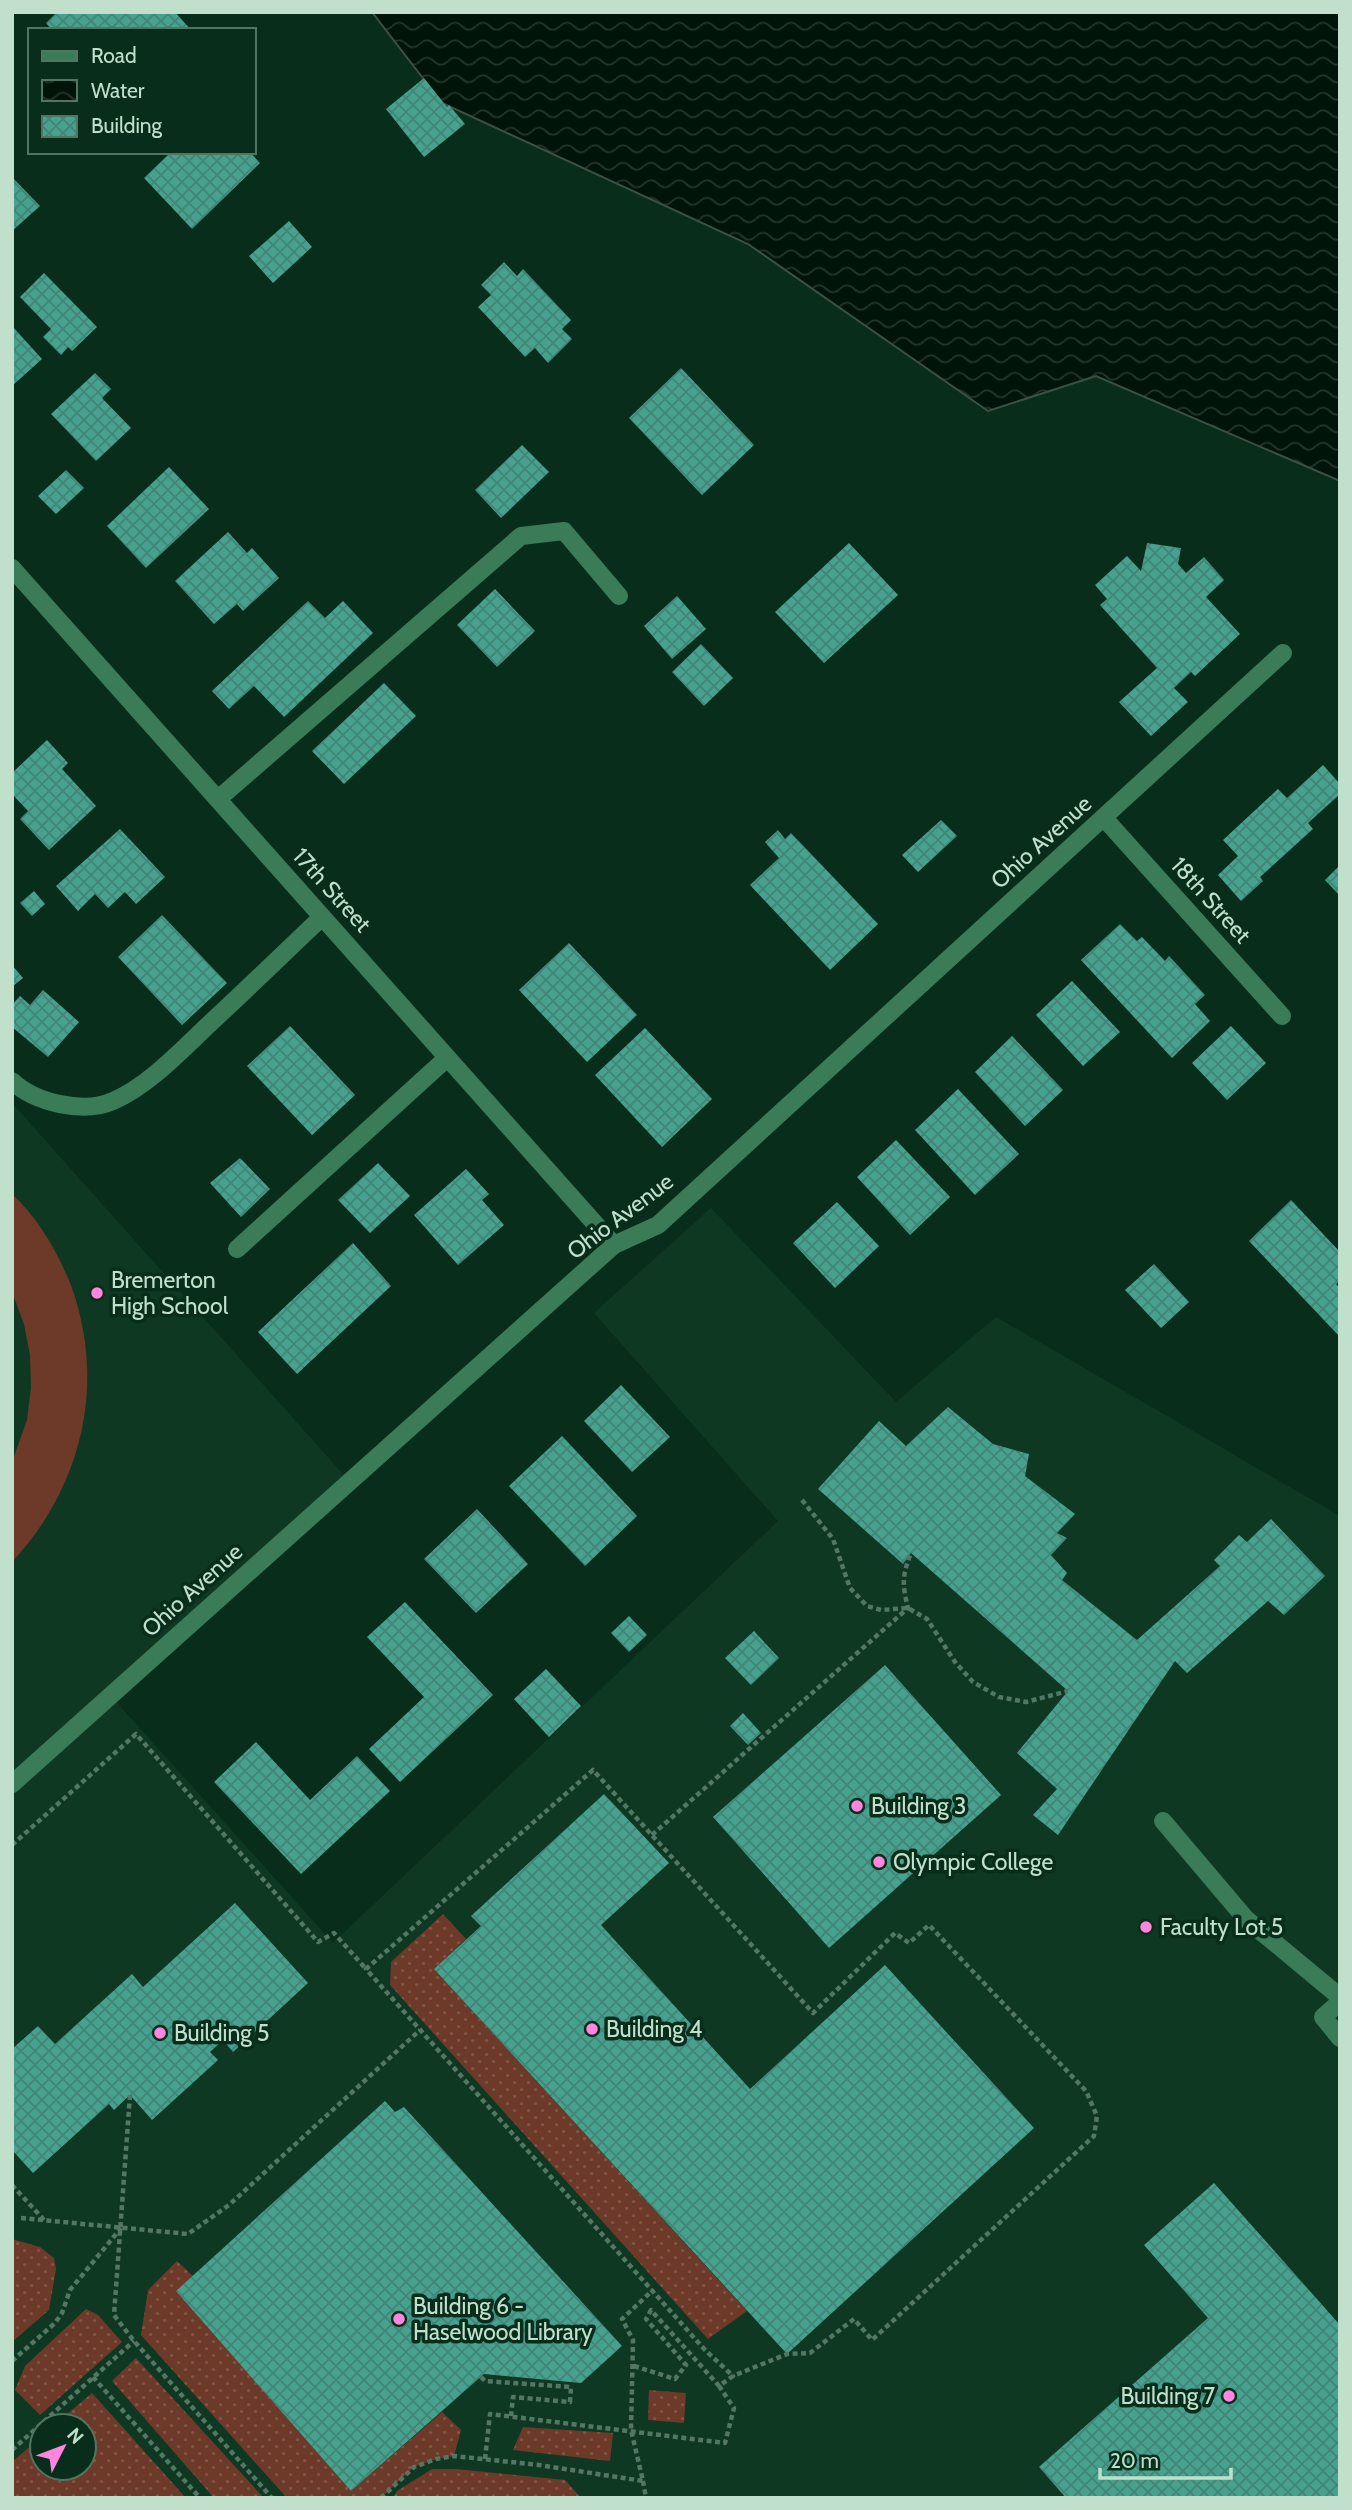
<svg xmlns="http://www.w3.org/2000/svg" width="1352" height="2510" font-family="Cabin,sans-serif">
<defs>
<pattern id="grass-dots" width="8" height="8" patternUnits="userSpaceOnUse" patternTransform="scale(1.75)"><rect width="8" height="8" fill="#6d3928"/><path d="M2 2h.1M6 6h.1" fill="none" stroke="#805546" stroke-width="1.8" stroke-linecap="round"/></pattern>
<pattern id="water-waves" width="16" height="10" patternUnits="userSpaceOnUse" patternTransform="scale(1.75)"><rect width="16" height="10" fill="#011409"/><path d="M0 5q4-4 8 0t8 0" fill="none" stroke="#24362c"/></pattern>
<pattern id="building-cross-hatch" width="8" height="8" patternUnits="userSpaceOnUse" patternTransform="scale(1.75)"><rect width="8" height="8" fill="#46a18e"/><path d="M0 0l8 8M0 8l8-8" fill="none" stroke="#428576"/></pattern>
</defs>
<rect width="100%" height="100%" fill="#092d1b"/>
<path fill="#0f3823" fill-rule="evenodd" d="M12,1103L350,1482L111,1696L333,1943L778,1521L594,1313L711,1208L896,1402L996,1317L1340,1516V2498H12ZM42,2426H84V2468H42Z"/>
<path fill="url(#grass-dots)" d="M443,1914L466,1939L434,1969L747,2311L708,2339L390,1985L391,1962Z
M12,2239L40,2247L54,2258L56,2269L49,2310L12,2342Z
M177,2261L193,2276L177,2291L351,2491L442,2412L461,2430L454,2456L436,2459L414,2467L381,2498H287L141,2335L148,2290Z
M86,2309L98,2315L122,2342L40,2415L15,2390L25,2366Z
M136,2358L263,2497L264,2498H214L112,2381Z
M649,2390L686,2393L684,2423L648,2420Z
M92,2393L186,2498H12V2462L42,2436V2468H84V2426H53Z
M523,2427L613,2433L610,2461L513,2450Z
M432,2469H456L565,2480L581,2498H393L397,2491Z"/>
<path fill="#6d3928" d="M12,1194C39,1219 59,1254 72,1288C106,1385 82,1487 12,1562V1462L27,1420L31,1388L30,1355L24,1324L12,1292Z"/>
<path fill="url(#water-waves)" stroke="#3a5144" stroke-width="2" d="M372,12H1340V481L1096,376L988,411L748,244L442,103Z"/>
<path fill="url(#building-cross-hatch)" d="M57,12H175L191,30H52L46,23Z
M424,78L447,107L449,105L465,124L424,157L386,109Z
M171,152H250L260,163L192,229L144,178Z
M12,177L40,206L12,231Z
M289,221L312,247L273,283L249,256Z
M504,262L517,276L523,269L571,320L562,329L572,339L548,363L535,348L525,357L478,307L491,295L481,285Z
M44,273L97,327L72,351L68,347L61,355L43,337L51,329L20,297Z
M12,326L42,359L12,386Z
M681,368L754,445L702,495L629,418Z
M95,373L111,389L102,398L131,428L96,461L51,414Z
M522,445L549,472L501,518L475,490Z
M169,467L209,509L146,568L107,526Z
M66,470L84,488L56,514L38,496Z
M228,532L247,553L252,548L279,578L243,611L237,604L214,624L175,581Z
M849,543L898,595L824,663L775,612Z
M1147,543L1181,548L1178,564L1186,573L1204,557L1224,580L1206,597L1240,634L1195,676L1191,672L1174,688L1188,702L1151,736L1119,702L1157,668L1100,605L1107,599L1095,585L1127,556L1141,571Z
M495,589L535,631L497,667L457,625Z
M677,596L706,629L672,659L644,626Z
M308,601L325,618L343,601L373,633L284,717L254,686L229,709L212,691Z
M701,644L733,678L704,706L672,672Z
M384,683L416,716L344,784L312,751Z
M47,740L68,763L62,769L96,806L49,850L20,819L28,811L12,794V773Z
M1323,765L1340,784V794L1308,823L1313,829L1260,877L1263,881L1241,901L1218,875L1238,856L1223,840L1278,789L1287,798Z
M941,820L957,836L918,872L902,855Z
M120,829L165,877L136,904L125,892L108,908L95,894L78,911L56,886Z
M778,830L785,839L791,833L878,924L830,970L750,885L779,858L765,842Z
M1340,865V896L1325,880Z
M34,891L45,904L32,916L20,903Z
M162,915L227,983L182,1025L118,957Z
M1120,924L1137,941L1142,937L1165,961L1169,956L1205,995L1195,1004L1210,1021L1172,1058L1081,960Z
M569,943L637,1015L587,1062L519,990Z
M12,965L23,978L12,987Z
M1072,981L1120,1032L1083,1066L1036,1015Z
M43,990L79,1022L48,1057L12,1027L14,1021L12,1019V1005L20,996L30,1005Z
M290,1026L355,1095L312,1135L247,1066Z
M1231,1026L1266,1063L1227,1100L1192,1063Z
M645,1028L712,1099L662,1147L595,1075Z
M1012,1036L1063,1090L1025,1126L975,1072Z
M958,1089L1019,1154L975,1195L915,1130Z
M896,1140L950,1197L910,1235L857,1177Z
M240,1158L270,1189L241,1217L210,1183Z
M378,1163L410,1196L370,1233L338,1200Z
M466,1169L489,1194L482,1200L504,1225L458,1265L414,1215Z
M1291,1200L1340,1252V1281L1336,1284L1340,1288V1337L1249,1241Z
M837,1202L879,1246L835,1288L793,1243Z
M353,1243L391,1286L297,1374L258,1332Z
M1154,1264L1189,1302L1161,1328L1125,1290Z
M621,1385L670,1437L632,1472L584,1421Z
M948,1407L993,1444L1029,1454L1025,1476L1075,1514L1057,1533L1067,1538L1051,1555L1067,1573L1062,1580L1137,1640L1220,1566L1214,1560L1239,1535L1247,1542L1271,1519L1325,1576L1284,1615L1268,1601L1187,1673L1175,1661L1058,1835L1033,1815L1057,1789L1017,1753L1068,1691L911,1553L903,1564L818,1489L879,1421L906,1446Z
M562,1436L637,1516L585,1566L509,1486Z
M477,1509L528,1564L476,1613L424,1559Z
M405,1602L493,1695L400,1782L369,1749L424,1697L367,1637Z
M629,1616L647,1635L629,1652L611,1633Z
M754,1631L779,1658L751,1685L725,1658Z
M885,1665L1001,1795L829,1948L713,1817Z
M546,1669L581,1706L549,1737L514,1699Z
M743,1713L761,1733L748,1745L730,1726Z
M256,1742L310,1800L357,1756L390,1791L301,1874L214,1782Z
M604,1794L669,1863L601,1925L750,2089L885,1965L1034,2128L787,2354L434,1969L481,1926L471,1916Z
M235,1903L308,1983L233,2052L223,2040L210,2052L218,2060L152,2120L130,2095L114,2110L109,2104L33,2173L12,2150V2049L38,2026L55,2044L132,1974L143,1987Z
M385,2101L395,2112L404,2107L622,2346L581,2383L484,2374L351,2491L176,2291Z
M1214,2183L1340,2325V2498H1066L1039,2467L1208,2318L1144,2245Z"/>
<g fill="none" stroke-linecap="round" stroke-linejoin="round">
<path stroke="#547664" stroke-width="4.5" stroke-dasharray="5 3.5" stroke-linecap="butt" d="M802,1500L833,1539L850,1588L867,1606L881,1610L908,1608L927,1619L955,1662L973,1682L999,1697L1026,1702L1068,1691
M652,1835L908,1608C902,1584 902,1576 911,1553
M12,1845L136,1734L318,1942L334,1933L366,1969
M130,2095L114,2315L134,2341L272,2498
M12,2185L44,2220
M21,2218L188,2234L229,2205L420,2030
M12,2361L55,2323L62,2313L70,2290L121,2228
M634,2366L675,2379L686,2365L646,2319L651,2310L719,2386L733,2376L705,2350L366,1969L593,1770L813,2013L895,1933L909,1943L929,1925L1086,2091L1097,2116L1094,2136L872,2340L854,2319L810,2353L787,2354L733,2376
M93,2377L200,2498
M481,2377L485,2381L571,2387L570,2402L513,2397L511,2416
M12,2450L134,2341
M485,2459L490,2414L725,2443L734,2408L719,2386
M643,2481L646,2498
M381,2498L414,2467L436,2459L454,2456L539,2465L643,2481L631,2430L633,2340L622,2319L653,2290"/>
<path stroke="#3a7b58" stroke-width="18" d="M12,568L614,1245
M218,799L521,536L564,531L619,596
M1104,818L1282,1016
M12,1081C35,1103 84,1114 113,1101C146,1087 179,1053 205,1028C245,991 283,954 322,917
M237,1249L447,1058
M12,1784L614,1245L658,1225L1283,653
M1163,1821L1246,1919L1340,1997
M1340,2002L1323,2017L1340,2038"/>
</g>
<g fill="#ff85df" stroke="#092d1b" stroke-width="2.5">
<circle cx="97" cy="1293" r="7"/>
<circle cx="857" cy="1806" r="7"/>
<circle cx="879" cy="1862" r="7"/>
<circle cx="1146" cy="1927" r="7"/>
<circle cx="592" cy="2029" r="7"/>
<circle cx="160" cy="2033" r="7"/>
<circle cx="399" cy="2319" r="7"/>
<circle cx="1229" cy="2396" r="7"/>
</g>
<g text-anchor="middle" stroke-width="7" stroke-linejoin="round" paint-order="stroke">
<g font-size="23" fill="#c0e0cc" stroke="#092d1b">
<text transform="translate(1041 842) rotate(-42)" y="8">Ohio Avenue</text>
<text transform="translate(332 890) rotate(48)" y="8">17th Street</text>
<text transform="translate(1211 900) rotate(48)" y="8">18th Street</text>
<text transform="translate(620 1216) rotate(-37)" y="8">Ohio Avenue</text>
<text transform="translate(192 1590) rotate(-42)" y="8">Ohio Avenue</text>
</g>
<g font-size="23" fill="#c0e0cc" stroke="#092d1b" text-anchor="start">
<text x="111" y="1288">Bremerton<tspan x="111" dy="26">High School</tspan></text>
<text x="871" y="1814">Building 3</text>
<text x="893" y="1870">Olympic College</text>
<text x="1160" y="1935">Faculty Lot 5</text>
<text x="606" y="2037">Building 4</text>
<text x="174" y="2041">Building 5</text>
<text x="413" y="2314">Building 6 -<tspan x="413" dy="26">Haselwood Library</tspan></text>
<text x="1215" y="2404" text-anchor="end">Building 7</text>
</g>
</g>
<rect width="1352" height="2510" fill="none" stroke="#c0e0cc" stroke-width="28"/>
<rect x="28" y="28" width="228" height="126" fill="#092d1b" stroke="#527562" stroke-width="2"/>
<rect x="42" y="51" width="35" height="10" fill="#3a7b58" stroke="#527562" stroke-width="2"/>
<text x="91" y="63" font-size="21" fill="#c0e0cc">Road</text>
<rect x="42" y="80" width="35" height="21" fill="url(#water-waves)" stroke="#527562" stroke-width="2"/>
<text x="91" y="98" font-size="21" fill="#c0e0cc">Water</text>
<rect x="42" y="116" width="35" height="21" fill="url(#building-cross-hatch)" stroke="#527562" stroke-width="2"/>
<text x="91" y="133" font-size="21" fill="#c0e0cc">Building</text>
<g transform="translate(63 2447) rotate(48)"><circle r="33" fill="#092d1b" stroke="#527562" stroke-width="2"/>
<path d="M0-5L12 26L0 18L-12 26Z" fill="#ff85df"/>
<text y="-10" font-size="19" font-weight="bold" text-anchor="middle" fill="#c0e0cc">N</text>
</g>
<path d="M1100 2468v10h131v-10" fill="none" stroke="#c0e0cc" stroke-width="3.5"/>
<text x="1110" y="2468" font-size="21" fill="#c0e0cc" stroke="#092d1b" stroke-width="5" paint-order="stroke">20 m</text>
</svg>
